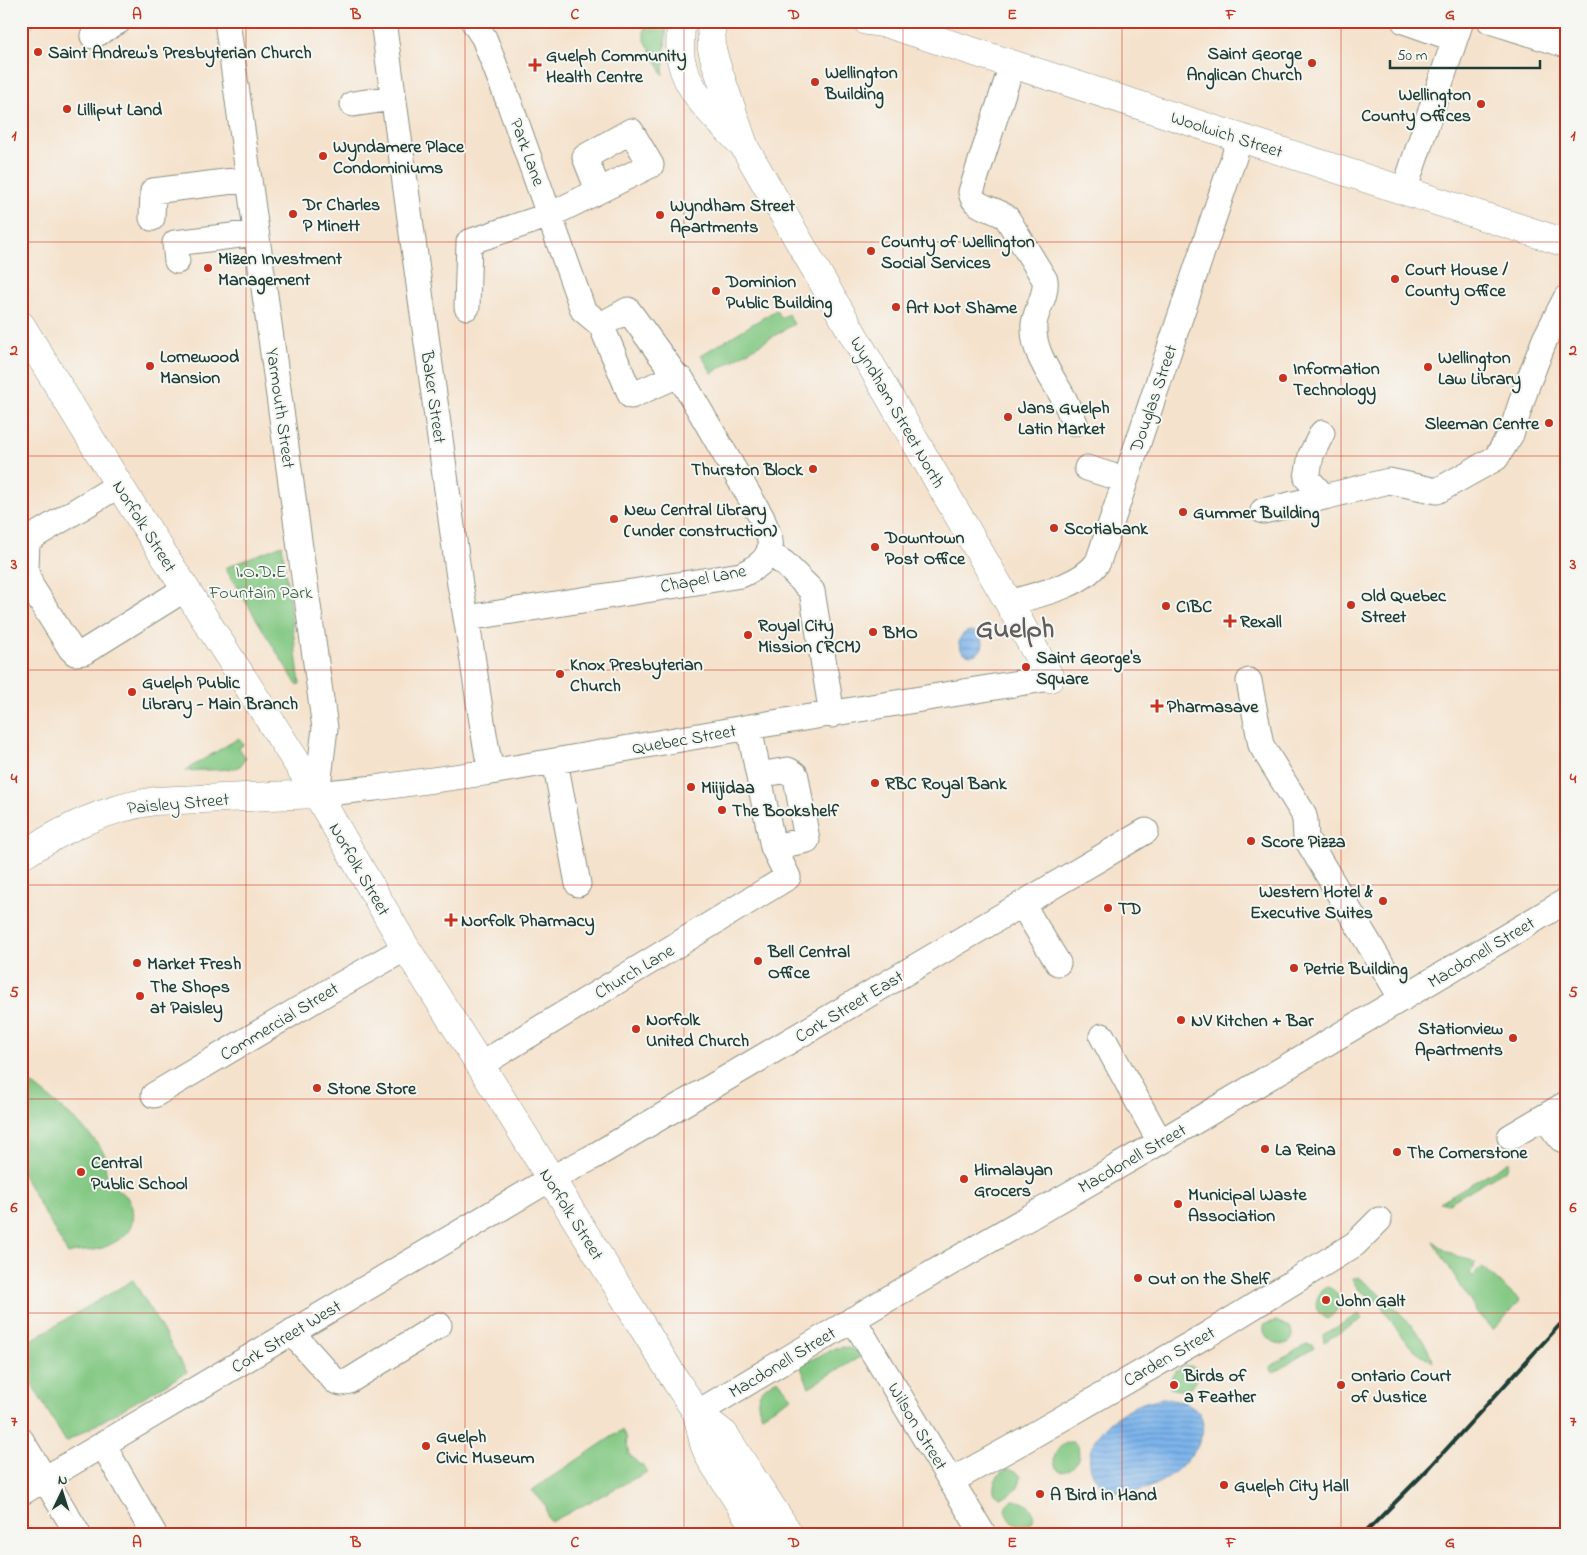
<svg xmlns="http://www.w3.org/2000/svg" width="1587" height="1555" font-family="'Indie Flower',sans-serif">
<defs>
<pattern id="water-rules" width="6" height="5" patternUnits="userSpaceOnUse" patternTransform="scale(1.25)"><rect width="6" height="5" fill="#7bb3eb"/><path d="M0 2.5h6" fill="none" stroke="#6493bf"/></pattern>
</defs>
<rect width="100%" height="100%" fill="#f6f6f2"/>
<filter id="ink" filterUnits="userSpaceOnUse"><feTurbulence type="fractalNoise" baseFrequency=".02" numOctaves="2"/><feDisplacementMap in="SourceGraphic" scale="10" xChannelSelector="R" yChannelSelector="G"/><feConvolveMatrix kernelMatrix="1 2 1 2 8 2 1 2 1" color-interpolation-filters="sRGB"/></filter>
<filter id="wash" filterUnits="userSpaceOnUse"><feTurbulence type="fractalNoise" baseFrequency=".0096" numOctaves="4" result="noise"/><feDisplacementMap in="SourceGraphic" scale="20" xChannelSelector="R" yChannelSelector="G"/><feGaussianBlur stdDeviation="1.12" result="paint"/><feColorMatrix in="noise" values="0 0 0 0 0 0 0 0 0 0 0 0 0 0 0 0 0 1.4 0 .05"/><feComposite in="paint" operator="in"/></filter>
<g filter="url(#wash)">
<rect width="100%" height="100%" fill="#f5e2cc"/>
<path fill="#82c882" stroke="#50825b" d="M658,21H667L663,75L644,38V28Z
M776,310L781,318L788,314L794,324L712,373L701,355Z
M282,545L300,684L297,685L225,568Z
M239,738L243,745L239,748L246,758L240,766L233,769L184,771Z
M28,1081C48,1097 98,1135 106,1158C103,1171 108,1183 119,1191C123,1194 126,1195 128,1198C135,1208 134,1226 126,1234C120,1240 110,1245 102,1248C91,1252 80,1250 68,1254L21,1172V1085Z
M1510,1161L1508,1168L1503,1171L1447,1204L1440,1202Z
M1433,1241C1440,1245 1446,1252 1453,1255C1460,1259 1469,1258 1476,1263L1473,1266L1475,1267L1469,1273L1472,1277L1482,1267L1520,1301L1493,1330L1478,1314Z
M1358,1277C1384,1297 1424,1330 1433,1362L1413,1349L1401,1336L1379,1302L1358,1289L1352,1279Z
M133,1280L187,1372L66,1442L21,1366V1346Z
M1327,1287C1344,1291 1341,1313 1327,1319C1311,1312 1314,1295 1327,1287Z
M1359,1314L1362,1319L1324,1342L1323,1335Z
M1276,1321L1290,1327C1302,1356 1256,1343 1265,1324Z
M1306,1344L1312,1345L1314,1348L1273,1373L1270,1367Z
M844,1347L858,1351L863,1355L809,1387L800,1365L836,1348Z
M1185,1366H1191L1197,1369C1201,1386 1185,1394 1171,1388C1168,1376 1175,1371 1185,1366Z
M777,1379L792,1397L762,1415C752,1396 762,1388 777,1379Z
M622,1430L627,1439L626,1440L629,1454L640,1465L642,1464L647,1472L551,1522L548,1518L546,1506L532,1490Z
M1069,1442H1074L1078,1446C1081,1459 1075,1471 1060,1472C1048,1462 1056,1446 1069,1442Z
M1007,1469C1014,1469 1017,1471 1021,1477C1019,1489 1012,1496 1000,1497L994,1492C993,1482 997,1474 1007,1469Z
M1013,1500C1025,1501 1038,1509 1032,1523C1014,1534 994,1507 1013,1500Z"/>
<path fill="url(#water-rules)" stroke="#4d7890" d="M959 643a12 12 0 1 1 24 0a12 12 0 1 1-24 0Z
M1163,1398C1245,1404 1184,1487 1130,1492C1116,1493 1104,1491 1096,1479C1075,1448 1110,1416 1138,1405C1146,1401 1155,1400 1163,1398Z"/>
</g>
<g filter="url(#ink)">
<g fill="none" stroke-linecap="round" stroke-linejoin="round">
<g stroke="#8a9080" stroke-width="27">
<path id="minor" d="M227,21L325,728L317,794L375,788L491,772L767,724L1050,678
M383,21L460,585C473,647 478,710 491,772
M473,21L484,38L509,102L583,310L601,325
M1404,21L1455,39
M1490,21L1566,45
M93,36L119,21
M1012,65L971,192C974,210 995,207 1007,218L1045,280C1047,296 1036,309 1034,324C1032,352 1051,375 1064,399C1068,407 1071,415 1075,423
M353,104L393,98
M1404,191L1461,21
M152,218L153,191L249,179
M177,261L175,243L256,233
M467,307L469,242L550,215L651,165L631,131L585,157L598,190
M1322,433L1311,455L1307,478L1324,497L1389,481L1437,491L1496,458L1511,434L1527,385L1545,339L1566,298
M1087,468L1125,480
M1263,511L1324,497
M27,541L26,569L31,586L71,649L75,653L84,652L185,589
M21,544L119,485
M768,553L784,563L812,591L832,715
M1009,603C1038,594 1080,587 1098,562L1240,139
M467,618L741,575C754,569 773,558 770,541C769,533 764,525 762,518L682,380L676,376L628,310L601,325L631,396L676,376
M1249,681L1261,745L1303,813L1305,820L1306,838L1402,999
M555,761L578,884
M759,775L788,770L795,774L796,777L807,840L773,847
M1022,904L1058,963
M1102,1036L1160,1142
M480,1065L788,877L773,847L749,727
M154,1095L333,989L406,948
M1544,1117L1561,1139L1566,1141
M1510,1137L1566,1104
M853,1319L983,1534
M293,1331L300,1342L335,1381L341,1383L349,1381L439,1325
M697,1413L879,1304L1160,1142L1566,901
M21,1440L78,1534
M103,1445L154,1534
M951,1481L1016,1445L1210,1333L1334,1257L1355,1244L1379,1220
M21,1493L550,1179L591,1158L1146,831"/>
</g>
<g stroke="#8a9080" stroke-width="29">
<path id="major" d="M681,21C681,34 679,48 681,60C688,93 716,118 739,141
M711,21L712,49L716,64L745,148L1009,603L1050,678
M867,21L888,24L1566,243
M21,325L119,485L317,794L406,948L501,1098L676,1381L697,1413L724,1434L789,1534
M21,856C66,828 102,809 155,801L317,794
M697,1413L704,1444L710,1458L759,1534"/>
</g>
<use href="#minor" stroke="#fff" stroke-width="25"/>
<use href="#major" stroke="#fff" stroke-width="28"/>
<path stroke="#1f3d34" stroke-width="4" d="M1364,1534L1431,1466L1566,1318"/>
</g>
</g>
<path fill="none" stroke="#c8321e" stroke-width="1" stroke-opacity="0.55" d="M246,21V1534M465,21V1534M684,21V1534M903,21V1534M1122,21V1534M1341,21V1534M21,242H1566M21,456H1566M21,670H1566M21,885H1566M21,1099H1566M21,1313H1566"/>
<g fill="#c8321e" stroke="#f6f6f2" stroke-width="2">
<circle cx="38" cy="52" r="5"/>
<circle cx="1312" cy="63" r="5"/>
<path d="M532.5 57.5h5v5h5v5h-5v5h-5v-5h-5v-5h5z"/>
<circle cx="815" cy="82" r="5"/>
<circle cx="1481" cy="104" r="5"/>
<circle cx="67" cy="109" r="5"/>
<circle cx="323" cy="156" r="5"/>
<circle cx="293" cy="214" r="5"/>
<circle cx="660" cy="215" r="5"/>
<circle cx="871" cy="251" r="5"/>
<circle cx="208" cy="268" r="5"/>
<circle cx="1395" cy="279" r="5"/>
<circle cx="716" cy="291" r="5"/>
<circle cx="896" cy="307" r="5"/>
<circle cx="150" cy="366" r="5"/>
<circle cx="1428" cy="367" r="5"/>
<circle cx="1283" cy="378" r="5"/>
<circle cx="1008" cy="417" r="5"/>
<circle cx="1549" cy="423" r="5"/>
<circle cx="813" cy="469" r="5"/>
<circle cx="1183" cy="512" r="5"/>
<circle cx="614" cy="519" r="5"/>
<circle cx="1054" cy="528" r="5"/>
<circle cx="875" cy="547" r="5"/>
<circle cx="1351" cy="605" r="5"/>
<circle cx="1166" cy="606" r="5"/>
<path d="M1227.5 613.5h5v5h5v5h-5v5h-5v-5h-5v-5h5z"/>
<circle cx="873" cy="632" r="5"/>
<circle cx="748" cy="635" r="5"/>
<circle cx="1026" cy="667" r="5"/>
<circle cx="560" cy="674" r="5"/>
<circle cx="132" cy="692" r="5"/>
<path d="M1154.5 698.5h5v5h5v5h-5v5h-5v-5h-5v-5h5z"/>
<circle cx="875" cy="783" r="5"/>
<circle cx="691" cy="787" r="5"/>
<circle cx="722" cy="810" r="5"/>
<circle cx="1251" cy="841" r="5"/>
<circle cx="1383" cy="901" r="5"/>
<circle cx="1108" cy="908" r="5"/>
<path d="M448.5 912.5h5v5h5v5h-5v5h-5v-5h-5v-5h5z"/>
<circle cx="758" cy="961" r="5"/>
<circle cx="137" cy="963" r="5"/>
<circle cx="1294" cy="968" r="5"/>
<circle cx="140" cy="996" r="5"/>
<circle cx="1181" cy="1020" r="5"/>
<circle cx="636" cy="1029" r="5"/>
<circle cx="1513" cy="1038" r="5"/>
<circle cx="317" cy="1088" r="5"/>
<circle cx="1265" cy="1149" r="5"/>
<circle cx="1397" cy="1152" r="5"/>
<circle cx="81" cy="1172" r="5"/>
<circle cx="964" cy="1179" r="5"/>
<circle cx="1178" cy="1204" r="5"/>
<circle cx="1138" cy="1278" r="5"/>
<circle cx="1326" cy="1300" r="5"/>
<circle cx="1174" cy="1385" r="5"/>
<circle cx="1341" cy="1385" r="5"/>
<circle cx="426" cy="1446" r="5"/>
<circle cx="1224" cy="1485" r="5"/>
<circle cx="1040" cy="1494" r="5"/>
</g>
<g text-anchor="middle" stroke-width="4" stroke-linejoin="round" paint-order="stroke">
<g font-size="18" font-weight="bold" fill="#1f3d34" stroke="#f6f6f2" text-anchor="start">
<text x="48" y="58">Saint Andrew's Presbyterian Church</text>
<text x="1302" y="59" text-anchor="end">Saint George<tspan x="1302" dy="21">Anglican Church</tspan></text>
<text x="546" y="61">Guelph Community<tspan x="546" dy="21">Health Centre</tspan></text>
<text x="825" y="78">Wellington<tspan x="825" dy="21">Building</tspan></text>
<text x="1471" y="100" text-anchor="end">Wellington<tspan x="1471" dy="21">County Offices</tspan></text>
<text x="77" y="115">Lilliput Land</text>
<text x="333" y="152">Wyndamere Place<tspan x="333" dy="21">Condominiums</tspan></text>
<text x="303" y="210">Dr Charles<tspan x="303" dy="21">P Minett</tspan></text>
<text x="670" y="211">Wyndham Street<tspan x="670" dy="21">Apartments</tspan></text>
<text x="881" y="247">County of Wellington<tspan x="881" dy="21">Social Services</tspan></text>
<text x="218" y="264">Mizen Investment<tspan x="218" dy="21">Management</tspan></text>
<text x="1405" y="275">Court House /<tspan x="1405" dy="21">County Office</tspan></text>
<text x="726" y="287">Dominion<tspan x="726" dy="21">Public Building</tspan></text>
<text x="906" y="313">Art Not Shame</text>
<text x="160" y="362">Lornewood<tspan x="160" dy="21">Mansion</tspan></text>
<text x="1438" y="363">Wellington<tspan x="1438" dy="21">Law Library</tspan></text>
<text x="1293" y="374">Information<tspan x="1293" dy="21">Technology</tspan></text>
<text x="1018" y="413">Jans Guelph<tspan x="1018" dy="21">Latin Market</tspan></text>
<text x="1539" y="429" text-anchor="end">Sleeman Centre</text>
<text x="803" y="475" text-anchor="end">Thurston Block</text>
<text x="624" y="515">New Central Library<tspan x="624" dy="21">(under construction)</tspan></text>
<text x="1193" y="518">Gummer Building</text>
<text x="1064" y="534">Scotiabank</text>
<text x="885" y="543">Downtown<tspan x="885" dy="21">Post Office</tspan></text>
<text x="1361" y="601">Old Quebec<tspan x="1361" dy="21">Street</tspan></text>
<text x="1176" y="612">CIBC</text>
<text x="1240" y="627">Rexall</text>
<text x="758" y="631">Royal City<tspan x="758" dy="21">Mission (RCM)</tspan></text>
<text x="883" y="638">BMO</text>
<text x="1036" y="663">Saint George's<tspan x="1036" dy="21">Square</tspan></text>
<text x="570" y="670">Knox Presbyterian<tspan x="570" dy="21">Church</tspan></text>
<text x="142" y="688">Guelph Public<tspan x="142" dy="21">Library - Main Branch</tspan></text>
<text x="1167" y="712">Pharmasave</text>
<text x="885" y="789">RBC Royal Bank</text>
<text x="701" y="793">Miijidaa</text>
<text x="732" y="816">The Bookshelf</text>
<text x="1261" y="847">Score Pizza</text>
<text x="1373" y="897" text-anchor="end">Western Hotel &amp;<tspan x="1373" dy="21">Executive Suites</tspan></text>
<text x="1118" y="914">TD</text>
<text x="461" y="926">Norfolk Pharmacy</text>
<text x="768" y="957">Bell Central<tspan x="768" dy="21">Office</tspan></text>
<text x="147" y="969">Market Fresh</text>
<text x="1304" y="974">Petrie Building</text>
<text x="150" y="992">The Shops<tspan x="150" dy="21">at Paisley</tspan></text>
<text x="646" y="1025">Norfolk<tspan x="646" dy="21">United Church</tspan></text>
<text x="1191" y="1026">NV Kitchen + Bar</text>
<text x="1503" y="1034" text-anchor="end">Stationview<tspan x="1503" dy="21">Apartments</tspan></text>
<text x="327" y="1094">Stone Store</text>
<text x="1275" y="1155">La Reina</text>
<text x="1407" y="1158">The Cornerstone</text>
<text x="91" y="1168">Central<tspan x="91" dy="21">Public School</tspan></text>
<text x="974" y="1175">Himalayan<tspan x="974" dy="21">Grocers</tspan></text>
<text x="1188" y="1200">Municipal Waste<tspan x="1188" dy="21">Association</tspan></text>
<text x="1148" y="1284">Out on the Shelf</text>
<text x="1336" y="1306">John Galt</text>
<text x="1184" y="1381">Birds of<tspan x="1184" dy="21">a Feather</tspan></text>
<text x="1351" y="1381">Ontario Court<tspan x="1351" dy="21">of Justice</tspan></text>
<text x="436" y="1442">Guelph<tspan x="436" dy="21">Civic Museum</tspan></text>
<text x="1234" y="1491">Guelph City Hall</text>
<text x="1050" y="1500">A Bird in Hand</text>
</g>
<g font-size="18" fill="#1f3d34" stroke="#f6f6f2">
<text transform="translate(1227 134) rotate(18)" y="6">Woolwich Street</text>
<text transform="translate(528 152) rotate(70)" y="6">Park Lane</text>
<text transform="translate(434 397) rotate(82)" y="6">Baker Street</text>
<text transform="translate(1153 398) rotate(-71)" y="6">Douglas Street</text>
<text transform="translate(281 408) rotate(82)" y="6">Yarmouth Street</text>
<text transform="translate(898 412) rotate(60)" y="6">Wyndham Street North</text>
<text transform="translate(145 526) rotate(58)" y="6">Norfolk Street</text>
<text transform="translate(703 578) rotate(-11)" y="6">Chapel Lane</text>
<text transform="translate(684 739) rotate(-10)" y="6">Quebec Street</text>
<text transform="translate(178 803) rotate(-5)" y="6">Paisley Street</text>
<text transform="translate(360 869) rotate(60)" y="6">Norfolk Street</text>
<text transform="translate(1481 952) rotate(-31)" y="6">Macdonell Street</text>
<text transform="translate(634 971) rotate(-31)" y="6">Church Lane</text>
<text transform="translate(849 1006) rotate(-31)" y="6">Cork Street East</text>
<text transform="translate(279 1021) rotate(-31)" y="6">Commercial Street</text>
<text transform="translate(1132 1158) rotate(-30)" y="6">Macdonell Street</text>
<text transform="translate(572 1214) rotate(58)" y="6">Norfolk Street</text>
<text transform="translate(286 1336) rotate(-31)" y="6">Cork Street West</text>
<text transform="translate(1169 1356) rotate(-30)" y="6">Carden Street</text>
<text transform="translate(782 1362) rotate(-31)" y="6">Macdonell Street</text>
<text transform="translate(918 1426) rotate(59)" y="6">Wilson Street</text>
</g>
<g font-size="18" fill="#386048" stroke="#f6f6f2">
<text x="261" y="577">I.O.D.E<tspan x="261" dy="21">Fountain Park</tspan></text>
</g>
<g font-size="28" font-weight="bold" fill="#605d5f" stroke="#f6f6f2">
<text x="1015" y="637">Guelph</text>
</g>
</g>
<rect width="1587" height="1555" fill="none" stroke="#f6f6f2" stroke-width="55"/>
<g transform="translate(62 1492) rotate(4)" stroke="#f6f6f2" stroke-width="4" paint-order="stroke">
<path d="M0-4L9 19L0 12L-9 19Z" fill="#1f3d34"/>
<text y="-8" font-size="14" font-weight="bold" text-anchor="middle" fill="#1f3d34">N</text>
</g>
<path d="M1390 60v8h150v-8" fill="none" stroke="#1f3d34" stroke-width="2.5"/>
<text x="1397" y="60" font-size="15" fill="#1f3d34" stroke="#f6f6f2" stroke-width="4" paint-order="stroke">50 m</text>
<rect x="28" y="28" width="1532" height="1500" fill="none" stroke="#c8321e" stroke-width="2"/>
<g font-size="16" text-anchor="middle" font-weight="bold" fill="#c8321e">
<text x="137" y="19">A</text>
<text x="356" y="19">B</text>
<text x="575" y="19">C</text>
<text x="794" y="19">D</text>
<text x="1012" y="19">E</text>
<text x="1231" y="19">F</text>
<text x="1450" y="19">G</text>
<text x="14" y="140">1</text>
<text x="1573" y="140">1</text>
<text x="14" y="355">2</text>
<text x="1573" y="355">2</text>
<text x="14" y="569">3</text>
<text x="1573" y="569">3</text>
<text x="14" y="783">4</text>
<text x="1573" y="783">4</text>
<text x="14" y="997">5</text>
<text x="1573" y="997">5</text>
<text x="14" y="1212">6</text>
<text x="1573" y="1212">6</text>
<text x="14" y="1426">7</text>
<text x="1573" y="1426">7</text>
<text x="137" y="1547">A</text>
<text x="356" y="1547">B</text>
<text x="575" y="1547">C</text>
<text x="794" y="1547">D</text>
<text x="1012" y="1547">E</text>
<text x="1231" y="1547">F</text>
<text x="1450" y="1547">G</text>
</g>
</svg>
